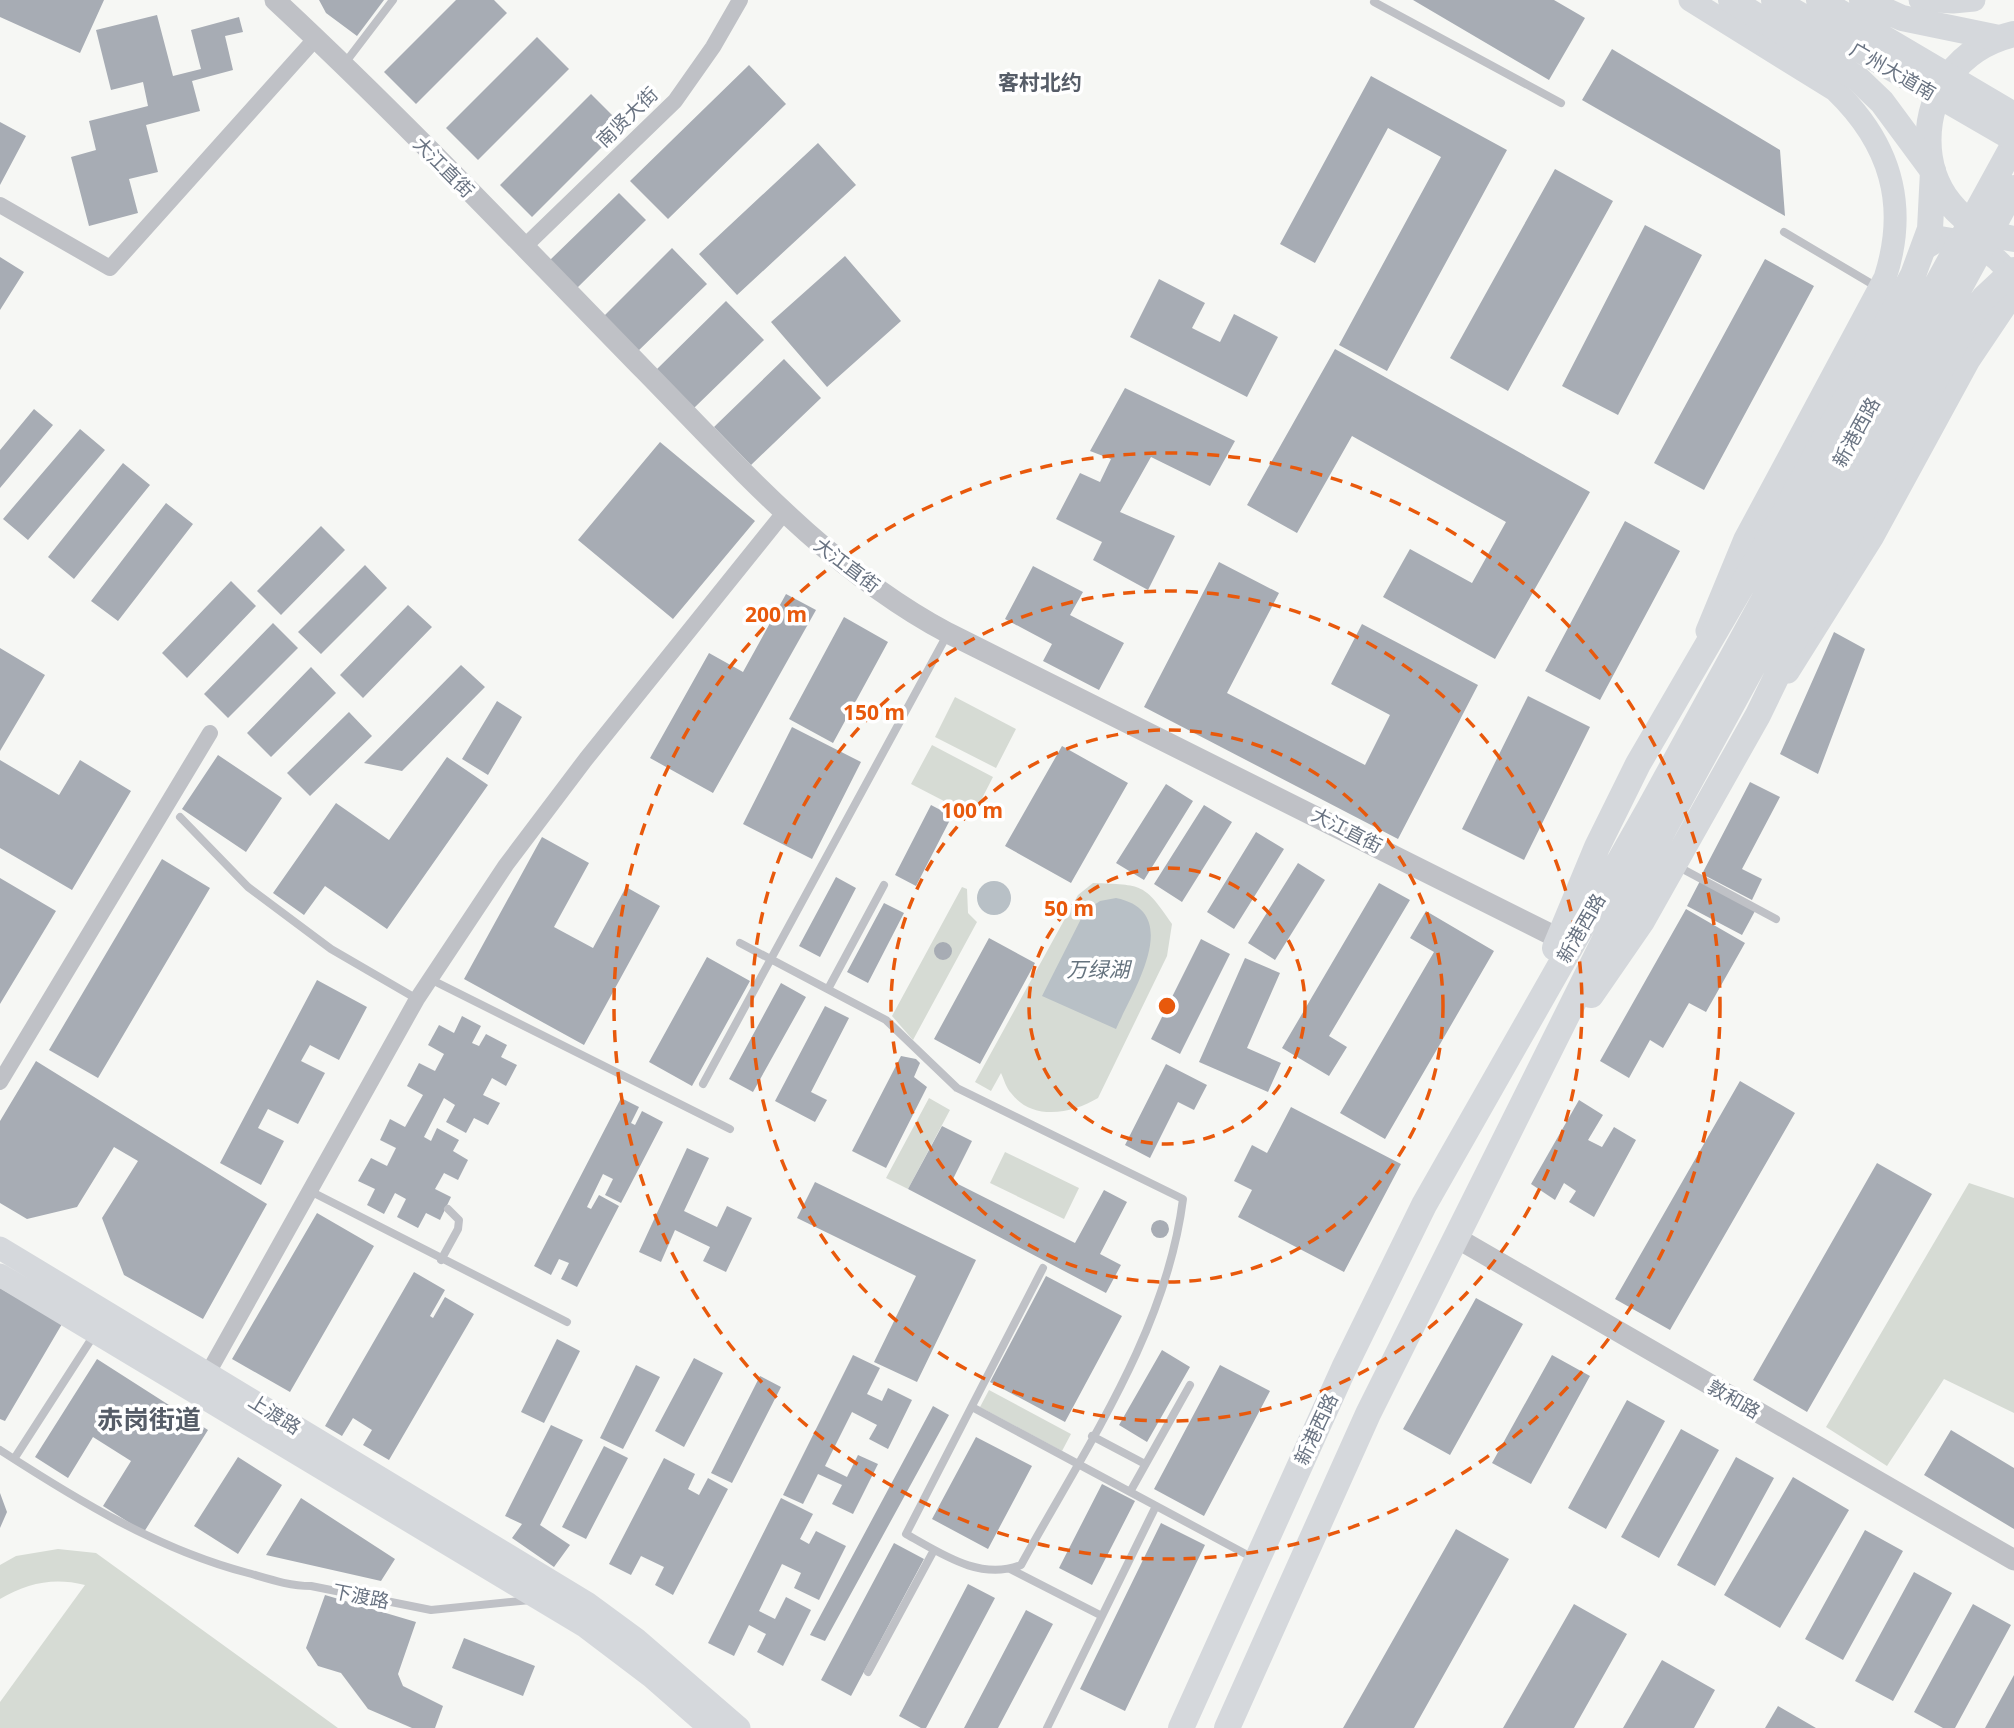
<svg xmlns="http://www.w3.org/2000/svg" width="2014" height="1728" font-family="'Noto Sans','Noto Sans SC',sans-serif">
<rect width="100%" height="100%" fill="#f6f7f4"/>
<path fill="#d6dbd4" d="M955,697L1016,729L996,768L935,737Z
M932,745L993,777L973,816L911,784Z
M1093,883C1143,885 1144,883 1172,924L1167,956L1098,1098C1073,1113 1033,1122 1011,1093C1006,1088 1004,1079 1001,1073L991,1091L975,1082L1078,895Z
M962,887L967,889L968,913L977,922L913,1040L892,1016Z
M929,1098L950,1110L908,1189L886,1178Z
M1005,1152L1079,1188L1064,1219L990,1183Z
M1969,1183L2014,1198V1413L1944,1379L1887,1466L1826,1427Z
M989,1390L1071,1434L1062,1451L980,1407Z
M58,1549L96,1553L338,1728H0V1702L85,1585C53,1577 28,1583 0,1599V1565L16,1556Z"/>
<path fill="#b8c0c6" d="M977 898a17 17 0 1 1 34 0a17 17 0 1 1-34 0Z
M1116,898C1185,912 1133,990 1116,1029L1042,996L1085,911L1100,901Z"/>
<path fill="#a7acb4" d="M0,0H104L80,53L0,17Z
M319,0H384L357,36L326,13Z
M456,0H494L507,13L416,104L384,72Z
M1413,0H1554L1585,18L1549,80Z
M157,15L173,76L201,69L191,30L239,17L243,32L225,36L233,70L192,81L200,111L146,125L158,172L129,179L138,213L89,226L71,157L96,150L89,121L148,106L143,82L111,90L96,30Z
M537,37L569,69L478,160L446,128Z
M1612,49L1780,150L1785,216L1582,100Z
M749,65L786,104L668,219L630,181Z
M1371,76L1507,150L1387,371L1339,345L1441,157L1388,128L1315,263L1280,244Z
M591,94L623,126L532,217L500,185Z
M0,122L26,136L0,185Z
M818,143L856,185L737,295L699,254Z
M1555,169L1613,201L1508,391L1450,358Z
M619,193L646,220L577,288L550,260Z
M1645,225L1702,255L1618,415L1562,386Z
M672,248L707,284L635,354L601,319Z
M845,256L901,321L827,387L771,322Z
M0,257L24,272L0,310Z
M1765,259L1814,286L1704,490L1654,463Z
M1159,279L1205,303L1192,328L1220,342L1234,314L1278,337L1247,397L1130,337Z
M726,301L764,340L694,408L656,370Z
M1335,349L1590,492L1495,659L1383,597L1410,549L1472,583L1506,522L1352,436L1297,533L1247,505Z
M784,359L821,398L751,465L714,427Z
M1125,388L1235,441L1210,486L1151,457L1120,512L1175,536L1148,590L1093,560L1102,542L1056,519L1080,473L1100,482L1111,459L1090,451Z
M34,409L53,425L0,488V450Z
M80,429L105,450L28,540L3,519Z
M660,442L755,521L673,619L578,540Z
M123,463L150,485L74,579L48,557Z
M166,503L193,524L118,621L91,601Z
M1625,521L1680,551L1600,700L1545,671Z
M321,526L345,550L281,615L257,591Z
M1219,562L1279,593L1227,693L1365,765L1390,715L1331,684L1362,624L1478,685L1398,839L1144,707Z
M365,565L387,588L321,654L298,632Z
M1033,566L1083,592L1070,615L1124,643L1099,690L1043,661L1052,644L1005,619Z
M231,581L256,606L187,678L162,653Z
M786,594L816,610L713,793L650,758L709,653L743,672Z
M408,605L432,627L363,698L340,675Z
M844,617L888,642L833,743L789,719Z
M273,623L298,648L228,718L204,694Z
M1834,632L1865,649L1818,774L1780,754Z
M0,648L45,675L0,751Z
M461,665L485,687L402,771L364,763Z
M311,667L336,693L271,757L247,733Z
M1528,696L1590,727L1524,860L1462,829Z
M497,701L522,717L488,775L462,759Z
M349,712L372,736L310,796L287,773Z
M792,727L861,762L812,859L743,824Z
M1062,746L1128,783L1071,883L1005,846Z
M218,755L282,798L246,852L182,809Z
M447,757L488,785L387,929L325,886L304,915L273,893L336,803L389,840Z
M0,760L59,795L80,760L131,791L72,890L0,848Z
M1750,782L1780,797L1742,869L1762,879L1752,900L1702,874Z
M1166,784L1193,801L1144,880L1116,863Z
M931,805L952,816L916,886L895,875Z
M1204,805L1232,822L1182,902L1154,884Z
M1256,832L1284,849L1234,929L1207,912Z
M542,837L589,863L554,927L593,948L626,887L660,906L584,1045L464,979Z
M162,859L210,888L98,1078L49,1050Z
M1298,863L1325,880L1275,960L1248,943Z
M836,877L856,888L820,957L799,946Z
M0,878L56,911L0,1004Z
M1700,881L1755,911L1742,935L1687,906Z
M1379,883L1410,900L1329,1036L1347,1047L1329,1076L1282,1048Z
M884,903L904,913L868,983L847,972Z
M1686,909L1745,943L1706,1012L1689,1003L1663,1048L1650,1040L1629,1078L1600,1061Z
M1426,911L1494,951L1385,1139L1340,1113L1434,952L1410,938Z
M989,938L1035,963L980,1064L934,1039Z
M1201,939L1230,954L1180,1054L1151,1039Z
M934 951a9 9 0 1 1 18 0a9 9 0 1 1-18 0Z
M707,957L750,981L692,1086L649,1062Z
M1245,958L1280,973L1247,1048L1281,1063L1268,1092L1199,1062Z
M317,980L367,1007L339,1060L310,1045L301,1061L325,1073L298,1124L268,1109L258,1128L284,1141L261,1185L220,1163Z
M781,983L806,997L753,1092L729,1079Z
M825,1006L849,1018L811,1092L827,1100L815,1122L775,1101Z
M462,1016L481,1026L472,1043L479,1046L486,1034L507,1045L501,1057L517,1065L506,1086L492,1078L483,1095L500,1103L488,1125L474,1118L466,1133L446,1122L455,1105L444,1098L424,1137L431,1141L437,1128L459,1140L453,1151L468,1160L458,1180L444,1173L435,1189L451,1197L440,1220L426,1213L418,1228L397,1217L406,1199L395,1193L384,1214L367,1205L375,1189L358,1181L371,1158L387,1166L396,1148L380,1140L390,1119L405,1127L423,1095L407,1086L419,1063L435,1071L444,1054L428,1045L439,1025L454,1033Z
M901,1056L916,1059L920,1063L914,1077L927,1087L886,1168L852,1151Z
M36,1061L267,1204L203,1319L124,1275L102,1218L138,1161L114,1147L77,1207L27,1219L0,1203V1121Z
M1166,1064L1207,1085L1194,1110L1178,1102L1150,1158L1125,1145Z
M1740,1081L1795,1113L1670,1330L1615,1299Z
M621,1098L639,1107L631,1123L635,1125L642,1111L663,1122L621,1203L605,1195L613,1179L603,1174L587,1207L591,1209L599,1195L619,1206L577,1287L561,1279L569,1263L559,1259L551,1275L534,1266Z
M1579,1100L1603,1115L1588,1140L1602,1147L1614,1127L1636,1140L1594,1217L1569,1202L1576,1191L1564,1183L1555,1200L1531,1184Z
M1291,1107L1401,1164L1344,1272L1238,1217L1252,1190L1234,1181L1252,1145L1267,1153Z
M942,1126L972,1141L952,1181L1075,1243L1104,1190L1127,1202L1100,1254L1121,1265L1106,1293L908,1189Z
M687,1148L709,1158L684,1211L717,1227L727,1206L752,1218L726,1272L703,1261L710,1247L675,1230L661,1262L639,1252Z
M1877,1163L1932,1194L1807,1412L1753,1380Z
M815,1182L976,1260L917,1382L874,1362L916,1276L797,1218Z
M317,1213L374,1246L290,1392L232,1359Z
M1151 1229a9 9 0 1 1 18 0a9 9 0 1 1-18 0Z
M414,1272L445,1290L430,1316L433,1318L445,1297L474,1314L389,1460L363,1445L372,1430L353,1418L342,1436L325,1426Z
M1046,1276L1122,1316L1065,1422L990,1382Z
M0,1288L62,1324L5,1421L0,1419Z
M1476,1298L1523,1324L1450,1455L1403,1429Z
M557,1339L580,1351L544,1423L521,1412Z
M1162,1350L1190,1367L1147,1442L1119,1425Z
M853,1355L880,1368L867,1394L882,1401L888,1388L912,1400L888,1449L869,1439L877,1425L852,1412L825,1466L847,1477L858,1455L878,1464L853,1514L832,1504L842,1485L818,1474L803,1504L783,1495Z
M1552,1355L1590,1376L1531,1484L1492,1463Z
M694,1358L723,1373L684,1447L655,1431Z
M97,1359L208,1430L144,1532L103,1506L131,1461L93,1437L68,1478L35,1457Z
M636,1365L660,1377L623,1449L600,1438Z
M1220,1365L1270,1391L1204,1516L1154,1489Z
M760,1376L781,1387L732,1483L711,1473Z
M1627,1400L1665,1421L1606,1529L1568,1508Z
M933,1406L949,1415L825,1641L810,1635Z
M551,1425L583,1440L540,1525L570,1545L554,1567L512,1538L522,1524L505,1516Z
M1681,1429L1719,1450L1659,1558L1621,1537Z
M1951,1430L2014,1468V1529L1924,1475Z
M976,1437L1032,1466L988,1549L932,1519Z
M604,1446L628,1458L586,1539L562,1527Z
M238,1457L282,1485L238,1554L194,1526Z
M1736,1457L1774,1478L1715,1586L1677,1565Z
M664,1458L695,1474L688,1489L699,1495L708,1478L728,1489L673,1595L655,1585L664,1567L641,1556L631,1575L609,1564Z
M1793,1477L1849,1510L1780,1628L1724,1595Z
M1102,1484L1135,1501L1092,1585L1059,1568Z
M0,1493L7,1512L0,1528Z
M301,1498L395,1559L381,1581L266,1555Z
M781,1498L813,1514L800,1539L809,1544L816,1531L846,1546L819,1600L794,1588L801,1573L782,1564L759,1611L775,1619L786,1597L811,1610L783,1666L757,1652L766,1634L749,1625L734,1656L708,1643Z
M1161,1523L1205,1545L1125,1711L1080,1689Z
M1456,1529L1509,1559L1414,1728H1343Z
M1865,1530L1903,1551L1843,1660L1805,1639Z
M894,1543L924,1559L851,1696L821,1680Z
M1914,1572L1952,1593L1893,1701L1855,1681Z
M968,1584L995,1598L926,1728H921L899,1716Z
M325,1595L416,1622L398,1674L403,1686L443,1706L435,1728H412L368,1709L341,1673L318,1666L306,1648Z
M1574,1604L1627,1634L1574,1728H1503Z
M1973,1604L2011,1625L1955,1728H1943L1914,1712Z
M1026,1610L1053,1624L998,1728H964Z
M464,1638L535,1666L523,1696L452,1668Z
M1662,1660L1715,1690L1694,1728H1623Z
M2014,1675V1728H1985Z
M1778,1706L1816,1728H1765Z"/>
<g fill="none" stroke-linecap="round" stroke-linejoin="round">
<path stroke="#bfc1c6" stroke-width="8" d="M1374,2L1561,103
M345,63L393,0
M1784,232L1877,287
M180,817L248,887L331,949L417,999
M1677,866L1776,919
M740,943L886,1020L957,1088L1183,1199C1166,1333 1085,1448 1021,1565C980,1581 942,1554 906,1534L1043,1268
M430,979L730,1129
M828,989L884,885
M703,1084L947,635
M310,1191L567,1322
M441,1260L458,1229L459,1220L448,1209
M972,1407L1253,1558
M1092,1436L1145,1464
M0,1450C79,1501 157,1549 248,1573C269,1579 289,1586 311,1586L431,1610L530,1600
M14,1459L94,1335
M1130,1492L1190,1385
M1010,1569L1102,1616
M868,1672L934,1550
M1047,1728L1156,1506"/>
<path stroke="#bfc1c6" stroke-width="16" d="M0,205L110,268L316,38
M524,247L675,101L713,47L740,0
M0,1082L210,733
M208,1373L417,999L506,865L586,759L783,514"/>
<path stroke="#bfc1c6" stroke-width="21" d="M275,0C403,119 523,246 645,371C739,467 828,569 948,633L1558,938
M1455,1237L2014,1560"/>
<path stroke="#d5d8dc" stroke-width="23" d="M1690,0L1835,90C1890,143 1909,204 1885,278L1745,539L1707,631
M1920,0L1953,2L1974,0
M1924,249L1942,238C1970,242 1994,250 2009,274
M1788,672L1872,538L1969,360L2014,293
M0,1248L587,1603L636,1639L739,1728
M0,1275L586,1627L652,1677L710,1728"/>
<path stroke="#d5d8dc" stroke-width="26" d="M2014,34C1900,61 1900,221 2014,239
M1555,948L1597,847L1638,764L1786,510L1913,275L1930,229L1933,171
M1591,995L1642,921L1758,715L1810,608L1969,318L1984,298L2014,270
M1181,1728L1344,1368L1424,1205L1649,809L2014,144
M1227,1728L1368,1414L1619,911L2014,188"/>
<path stroke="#d5d8dc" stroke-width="26" d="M1731,0L1858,79L1882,102L1933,171
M1774,0L2014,139
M1819,0L2014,115
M1862,0L1902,18L1999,38"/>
</g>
<g fill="none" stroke="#e8590c" stroke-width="3.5" stroke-dasharray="12 9">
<circle cx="1167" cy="1006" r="138"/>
<circle cx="1167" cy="1006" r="276"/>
<circle cx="1167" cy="1006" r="415"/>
<circle cx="1167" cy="1006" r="553"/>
</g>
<g text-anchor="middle" stroke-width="7" stroke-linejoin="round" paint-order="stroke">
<g font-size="19" fill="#697382" stroke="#fff">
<text transform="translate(1893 71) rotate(30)" y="7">广州大道南</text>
<text transform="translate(627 117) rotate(-44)" y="7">南贤大街</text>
<text transform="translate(444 167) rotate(45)" y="7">大江直街</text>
<text transform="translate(1856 432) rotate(-61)" y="7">新港西路</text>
<text transform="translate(847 565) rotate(37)" y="7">大江直街</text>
<text transform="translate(1347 830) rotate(27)" y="7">大江直街</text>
<text transform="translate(1581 928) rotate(-60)" y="7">新港西路</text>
<text transform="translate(1734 1399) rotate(30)" y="7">敦和路</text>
<text transform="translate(275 1414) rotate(32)" y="7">上渡路</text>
<text transform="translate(1316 1429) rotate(-65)" y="7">新港西路</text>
<text transform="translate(361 1596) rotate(11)" y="7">下渡路</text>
</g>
<g font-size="21" font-weight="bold" fill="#565d68" stroke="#fff">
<text x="1040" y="90">客村北约</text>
</g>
<g font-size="21" font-style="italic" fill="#65737e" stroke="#fff">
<text x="1098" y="977">万绿湖</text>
</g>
<g font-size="26" font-weight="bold" fill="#565d68" stroke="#fff">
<text x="149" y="1429">赤岗街道</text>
</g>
</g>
<circle cx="1167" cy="1006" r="10" fill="#e8590c" stroke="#fff" stroke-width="3.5"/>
<g font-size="21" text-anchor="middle" font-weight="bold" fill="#e8590c" stroke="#fff" stroke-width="7" stroke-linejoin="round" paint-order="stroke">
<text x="776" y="622">200 m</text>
<text x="874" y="720">150 m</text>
<text x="972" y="818">100 m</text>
<text x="1069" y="916">50 m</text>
</g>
</svg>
